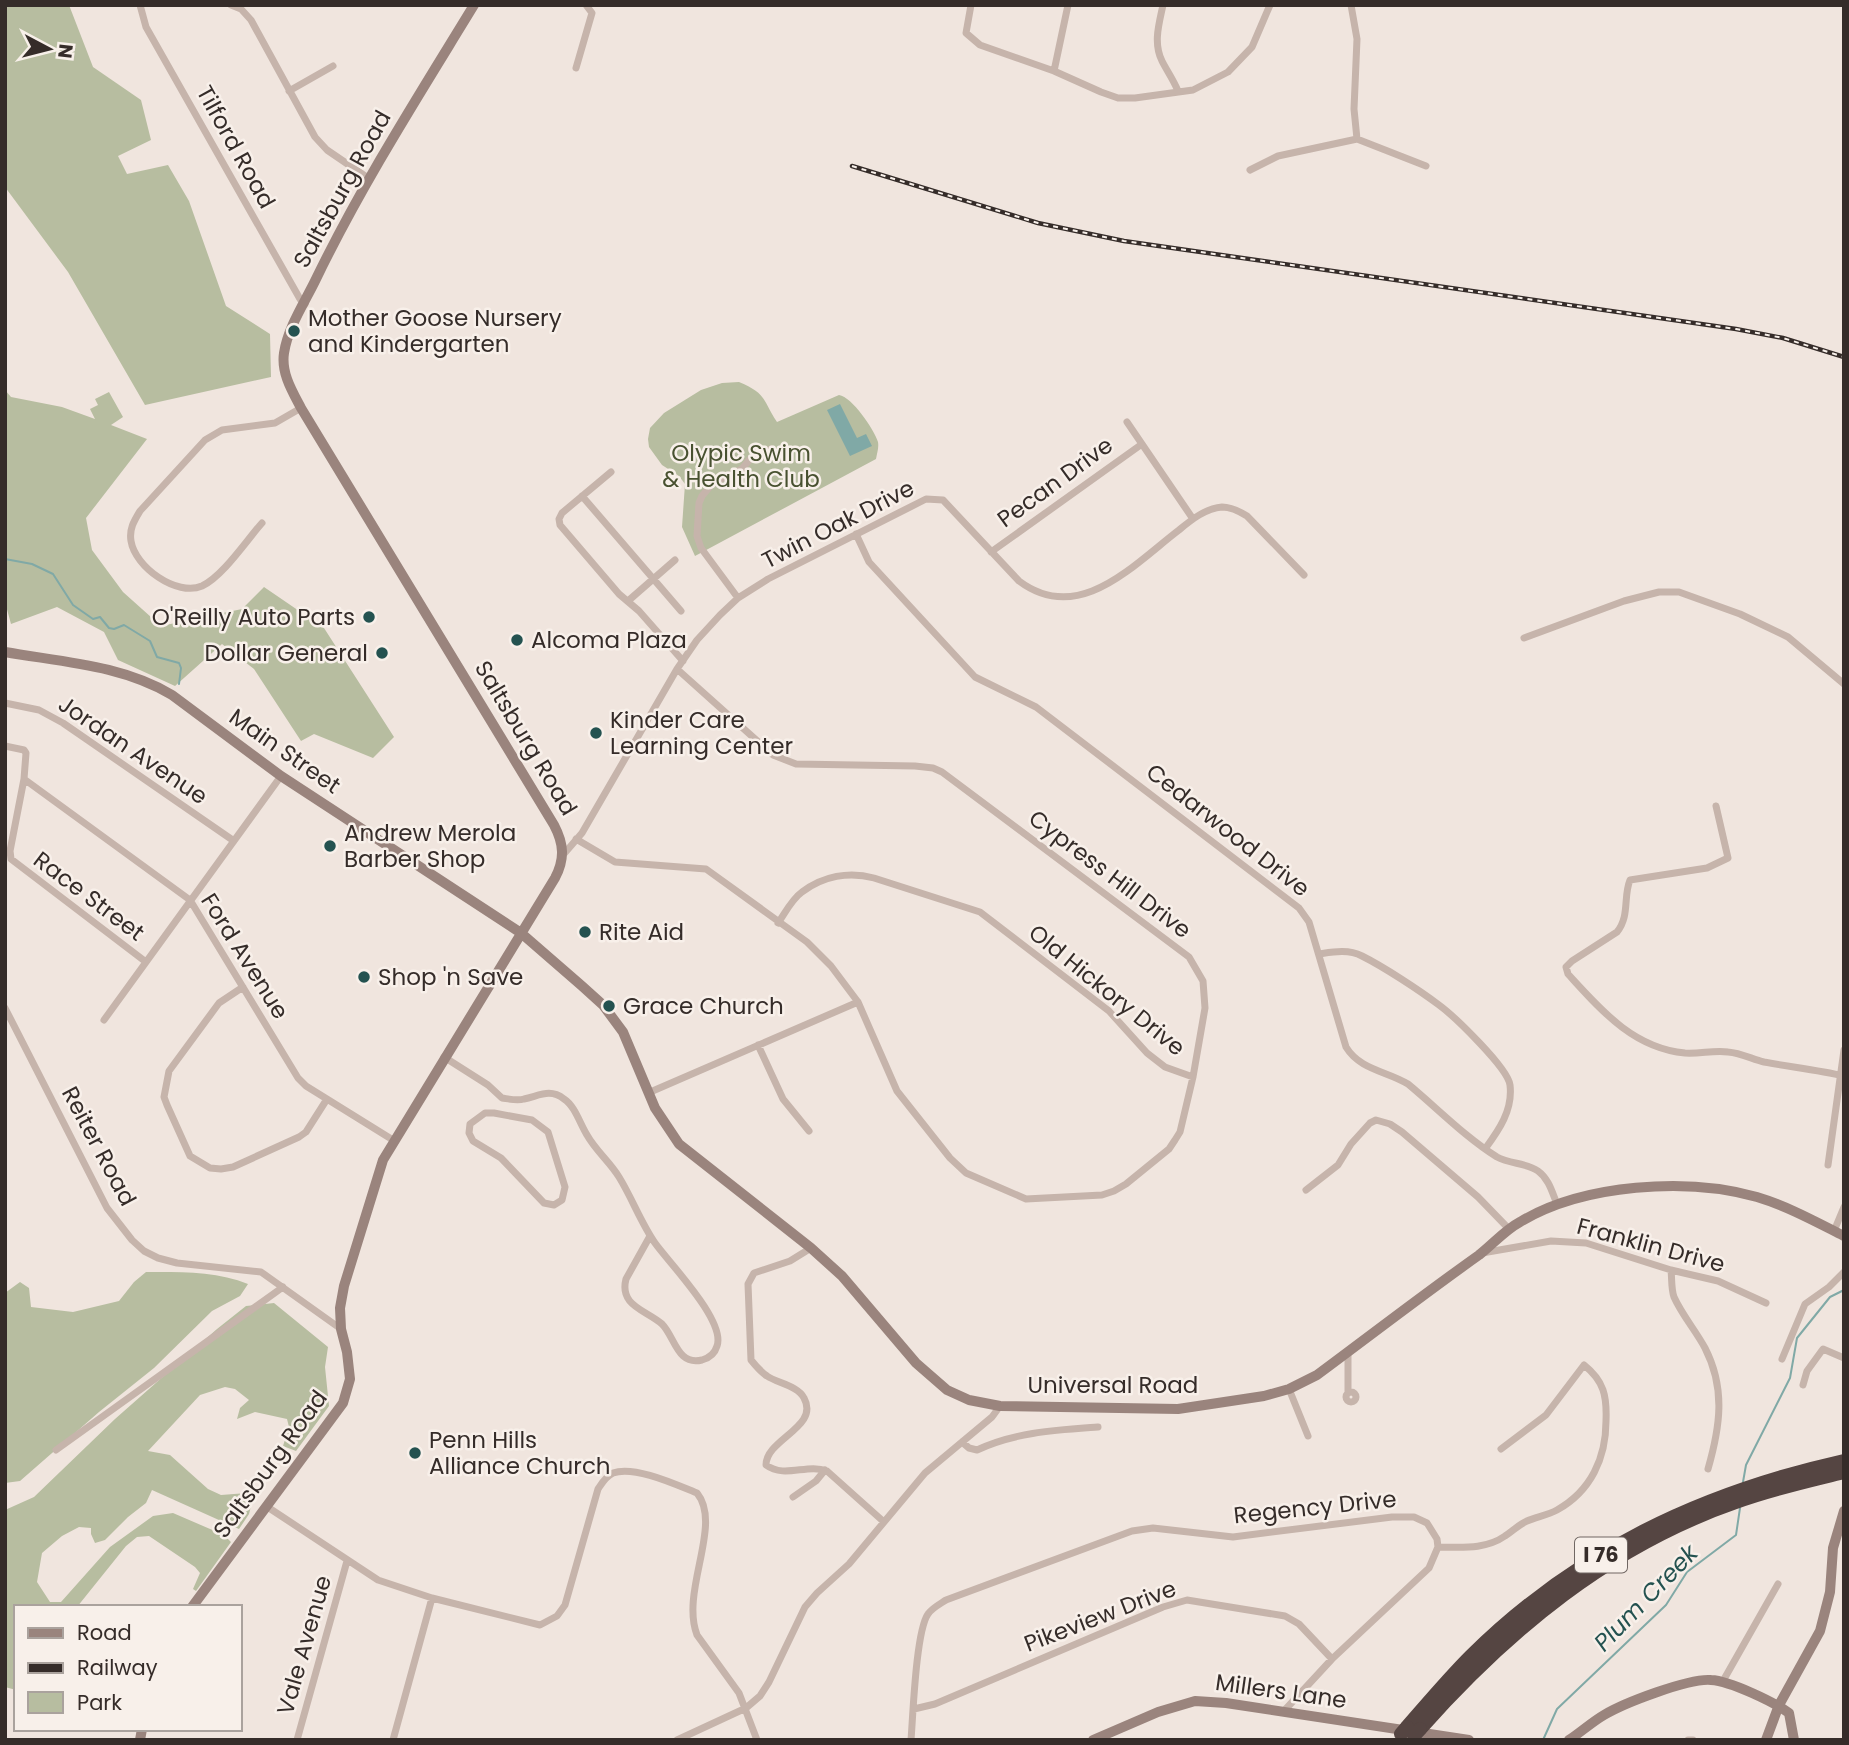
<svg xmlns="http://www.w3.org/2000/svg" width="1849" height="1745" font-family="Poppins,sans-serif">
<rect width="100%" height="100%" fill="#f0e5de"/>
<path fill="#b7bda0" d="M5,5H69L93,67L141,100L151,140L118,156L127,174L168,165L189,201L226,306L270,334L271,377L145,405L68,272L5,187Z
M739,382C767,394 762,399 777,422L839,395C852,397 874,429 878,442C879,448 877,453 876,459L695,556L682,527L685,484L679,476L662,465L649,447L648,439L650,428L664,413L701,390L722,383Z
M5,390L11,397L62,407L95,419L90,409L98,405L95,399L109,392L123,417L111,425L147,439L86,518L92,550L123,592L161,626L242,609L264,587L324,628L394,737L373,758L314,734L301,741L254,669L222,644L175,686L118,660L104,632L57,607L11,624L5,602Z
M146,1272C179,1272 217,1271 248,1284L240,1296L212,1311L154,1368L99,1412L20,1481L5,1483V1293L20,1282L29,1288L31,1307L73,1312L119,1301L134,1282Z
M274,1303L328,1347L325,1367L329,1406L296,1451L283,1446L289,1427L287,1419L255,1412L237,1419L240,1408L249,1400L235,1389L225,1387L200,1395L148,1451L170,1455L208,1489L221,1495L247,1493L253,1498L249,1514L239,1529L152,1490L146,1503L128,1517L105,1540L95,1543L91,1534V1528L79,1527L62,1536L42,1553L37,1582L50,1602H61L110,1547L153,1516L173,1513L224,1535L231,1542L196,1591L193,1589L200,1573L195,1567L149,1536L137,1537L126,1546L77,1607H16V1690L5,1687V1510L34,1497L115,1419L217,1329L246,1306Z"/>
<path fill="#80a9a6" d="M840,404L857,438L866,434L872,446L850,456L827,410Z"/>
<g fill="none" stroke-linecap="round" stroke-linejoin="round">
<path stroke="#80a9a6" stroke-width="2" d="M5,559L32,564L53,574L73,605L93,619L100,617L109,628L114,629L124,625L150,641L157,657L179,663L181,668L179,684
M1743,1482L1746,1465L1790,1378L1797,1338L1830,1297L1844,1290
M1543,1740L1557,1709L1666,1605L1687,1572L1736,1535L1740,1508"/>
<path stroke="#c6b4ab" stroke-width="7" d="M140,5L146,27L300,299L305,304
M231,5L241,9L251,20L315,137L327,150L368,178
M971,5L966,33L980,45L1054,71L1101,92L1118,98H1135L1193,90L1228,72L1252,47L1270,5
M1163,5C1159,24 1153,43 1162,61C1167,71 1173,79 1178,91
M1351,5L1357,39L1354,109L1357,139
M576,68L592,13L586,5
M1054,71L1068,5
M289,91L333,66
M1357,139L1426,166
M1250,170L1278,156L1357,139
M1127,422L1193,519
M611,472L562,513L559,519L560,525L619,594L639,611L683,661
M582,496L681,611
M262,523C246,541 223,576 202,586C177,597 135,567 131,541C129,529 134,521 140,511L205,440L222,430L275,423L301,408
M856,534L869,562L975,677L1036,707L1299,908L1309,922L1346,1047C1360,1070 1387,1071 1408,1084C1437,1108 1465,1137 1497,1157C1510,1164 1527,1163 1538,1171C1549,1179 1552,1192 1557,1204
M991,552L1142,444
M738,598L701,548L697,536L699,503L702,496L713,483L742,469L750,459L771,449
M628,601L675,560
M1524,638L1624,601L1659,592H1679L1740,614L1788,637L1844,684
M5,703L39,710L63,723L234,841
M5,746L24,750L26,753L24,779L190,900L298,1078L306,1086L393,1140
M24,779L10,851L11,859L146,962
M1716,806L1728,858L1707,868L1630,880C1623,897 1630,916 1617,932L1572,961L1566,967L1568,974C1601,1010 1633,1048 1685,1053C1700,1054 1714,1050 1728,1052C1741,1053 1752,1059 1764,1062C1791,1067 1818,1070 1844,1076
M576,839L615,862L706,869L807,942L831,966L858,1002L897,1091L950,1158L966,1173L1026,1199L1102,1195L1114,1191L1126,1184L1169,1149L1175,1140L1180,1132L1193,1077L1205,1008L1203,981L1189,957L942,772L933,768L915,766L796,764L773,755L677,669
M563,855L582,833L677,669L697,640L720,615L738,598L768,579L926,499L943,500L1019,581C1079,626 1133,565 1179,530C1191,520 1206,508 1222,507C1231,507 1239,511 1247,516L1304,575
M778,923C785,913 792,899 802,892C823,876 849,871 874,878L980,912L1109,1011L1147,1053L1165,1067L1193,1077
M1319,954C1333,952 1348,949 1362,956C1384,967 1419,990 1439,1005C1454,1016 1508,1068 1510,1085C1513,1110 1499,1130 1485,1149
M243,987L219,1003L169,1071L164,1097L167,1105L190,1156L210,1168L221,1169L233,1167L299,1137L306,1132L327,1099
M5,1008L107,1208L132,1240L144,1251L158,1258L177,1263L261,1272L341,1329
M104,1020L281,776
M758,1045L783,1099L809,1131
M444,1057L488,1085L502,1098C509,1099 517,1101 524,1099C539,1096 550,1088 564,1099C575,1106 580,1124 587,1135C596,1151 610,1162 619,1177C632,1198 641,1223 655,1243C670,1264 726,1321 717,1346C715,1353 709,1358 702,1360C677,1366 675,1337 662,1324C646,1310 619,1306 626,1279L650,1236
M648,1093L858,1002
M485,1113H494L532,1120L548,1132L565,1187L562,1200L554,1205L544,1203L501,1158L473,1141L469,1133L470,1124Z
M1828,1165L1844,1050
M1306,1190L1338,1165L1351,1144L1370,1123L1376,1120L1390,1124L1402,1132L1478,1197L1509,1229
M1834,1231L1844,1207
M811,1248L790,1261L754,1273L748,1284L751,1360C755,1365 761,1372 767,1376C777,1383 798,1386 804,1398C820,1427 766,1439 766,1465C785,1479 807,1463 827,1471L884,1522
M1482,1253L1551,1241L1586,1243L1671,1270L1718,1281L1766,1303
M1671,1270C1672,1278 1671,1289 1674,1297C1682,1315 1696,1331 1705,1348C1726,1389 1720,1427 1708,1469
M1782,1359L1805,1304L1829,1287L1844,1272
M1803,1385L1807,1371L1823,1349L1844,1358
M1289,1389L1308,1436
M1346 1397a5 5 0 1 1 10 0a5 5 0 1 1-10 0Z
M1348,1393V1352
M962,1442L969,1448L977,1450C1015,1432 1057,1430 1098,1427
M56,1450L283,1287
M793,1497L816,1481L825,1470
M266,1506L378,1580L432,1598L540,1625L557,1616L565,1605L598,1489C602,1483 606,1476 613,1473C634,1465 677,1485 697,1493C723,1525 680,1591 697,1635L739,1693L757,1740
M1438,1547C1461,1547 1485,1550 1505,1536C1513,1531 1518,1525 1527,1521C1536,1517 1548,1515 1557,1510C1591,1491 1606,1458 1606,1421C1607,1396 1604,1381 1584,1365L1546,1415L1501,1449
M1723,1681L1778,1584
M914,1709L935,1704L1163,1607L1187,1600L1285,1616L1299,1624L1332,1659
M297,1740L347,1561
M393,1740L432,1598
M677,1740L746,1708L760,1696L769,1682L805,1607L817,1593L849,1564L925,1473L992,1417L1000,1406
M911,1740C913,1715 916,1631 928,1614C932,1608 940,1604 946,1600L1132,1531L1153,1528L1233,1537L1392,1517H1414L1427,1523L1437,1539L1438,1547L1429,1568L1332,1659L1283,1712
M1688,1740H1693"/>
<path stroke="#9a847d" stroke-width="10" d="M5,652C62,662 122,665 172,695L281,776L521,933L582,986L603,1005L623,1032L655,1108L679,1144L811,1248L842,1276L916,1363L947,1390L969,1400L1000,1406L1178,1409L1264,1396L1289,1389L1317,1375C1371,1335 1424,1294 1479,1255C1493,1244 1505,1230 1520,1222C1583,1184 1687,1177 1757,1197C1787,1206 1816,1222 1844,1236
M192,1607L343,1403L350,1379L347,1352L341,1329L340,1308L344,1286L383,1160L555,878C565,859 564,844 554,825L301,408C292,391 281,373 284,353C288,327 305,302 316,279C362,184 419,95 474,5
M140,1740L142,1729
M1093,1740L1158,1712L1195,1701L1226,1703L1469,1740
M1569,1740C1581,1732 1592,1722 1604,1715C1624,1703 1689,1678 1711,1680C1730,1681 1774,1702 1789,1713L1794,1740
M1766,1740L1779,1705L1820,1631L1830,1592L1833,1548L1844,1511"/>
<path stroke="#554542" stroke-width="14" d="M1407,1727C1428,1703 1449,1678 1471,1656C1576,1552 1701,1493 1844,1461
M1420,1729C1508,1630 1609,1546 1736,1502C1771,1489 1808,1481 1844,1472"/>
<g stroke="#352c29" stroke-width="4.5">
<path id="rail" d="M852,166L1038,223L1124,241L1736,329L1783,338L1844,357"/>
</g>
<use href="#rail" stroke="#f8f0ea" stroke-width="2" stroke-dasharray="5" stroke-linecap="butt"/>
<path stroke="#554542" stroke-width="14" d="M1401,1734L1407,1727
M1414,1736L1420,1729"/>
</g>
<g fill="#245250" stroke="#f8f0ea" stroke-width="2.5">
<circle cx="294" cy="331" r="7"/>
<circle cx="369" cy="617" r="7"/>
<circle cx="517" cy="640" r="7"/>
<circle cx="382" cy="653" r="7"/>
<circle cx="596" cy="733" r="7"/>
<circle cx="330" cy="846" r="7"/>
<circle cx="585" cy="932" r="7"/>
<circle cx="364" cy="977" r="7"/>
<circle cx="609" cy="1006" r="7"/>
<circle cx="415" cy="1453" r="7"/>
</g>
<g text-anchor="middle" stroke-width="5" stroke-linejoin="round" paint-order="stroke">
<rect fill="#f8f0ea" stroke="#706763" stroke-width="2" x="1575" y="1537.5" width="52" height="35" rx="5"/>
<g font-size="21" font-weight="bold" fill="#352c29">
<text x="1601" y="1562">I 76</text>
</g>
<g font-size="23" fill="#352c29" stroke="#f8f0ea">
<text transform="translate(236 147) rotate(61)" y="8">Tilford Road</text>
<text transform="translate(342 189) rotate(-61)" y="8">Saltsburg Road</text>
<text transform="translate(1055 482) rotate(-36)" y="8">Pecan Drive</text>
<text transform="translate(838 524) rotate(-27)" y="8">Twin Oak Drive</text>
<text transform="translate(526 738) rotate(59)" y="8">Saltsburg Road</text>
<text transform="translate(133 750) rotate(34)" y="8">Jordan Avenue</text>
<text transform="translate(285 751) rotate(35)" y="8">Main Street</text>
<text transform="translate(1228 830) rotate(38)" y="8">Cedarwood Drive</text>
<text transform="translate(1110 874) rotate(37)" y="8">Cypress Hill Drive</text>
<text transform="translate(89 896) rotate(37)" y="8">Race Street</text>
<text transform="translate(245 956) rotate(58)" y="8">Ford Avenue</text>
<text transform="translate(1107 990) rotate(39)" y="8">Old Hickory Drive</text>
<text transform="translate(99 1146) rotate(62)" y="8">Reiter Road</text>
<text transform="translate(1651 1245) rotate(15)" y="8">Franklin Drive</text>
<text x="1113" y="1393">Universal Road</text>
<text transform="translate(270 1464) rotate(-54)" y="8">Saltsburg Road</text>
<text transform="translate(1315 1507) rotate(-6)" y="8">Regency Drive</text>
<text transform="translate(1100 1616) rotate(-21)" y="8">Pikeview Drive</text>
<text transform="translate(304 1645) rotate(-74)" y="8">Vale Avenue</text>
<text transform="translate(1281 1691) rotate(8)" y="8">Millers Lane</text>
</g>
<g font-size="23" fill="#352c29" stroke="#f8f0ea" text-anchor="start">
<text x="308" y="326">Mother Goose Nursery<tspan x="308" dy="26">and Kindergarten</tspan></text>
<text x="355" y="625" text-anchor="end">O'Reilly Auto Parts</text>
<text x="531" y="648">Alcoma Plaza</text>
<text x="368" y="661" text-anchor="end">Dollar General</text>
<text x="610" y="728">Kinder Care<tspan x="610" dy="26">Learning Center</tspan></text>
<text x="344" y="841">Andrew Merola<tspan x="344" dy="26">Barber Shop</tspan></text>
<text x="599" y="940">Rite Aid</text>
<text x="378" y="985">Shop 'n Save</text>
<text x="623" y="1014">Grace Church</text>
<text x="429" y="1448">Penn Hills<tspan x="429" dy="26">Alliance Church</tspan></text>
</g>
<g font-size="23" fill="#485130" stroke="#f8f0ea">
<text x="741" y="461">Olypic Swim<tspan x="741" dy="26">&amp; Health Club</tspan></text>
</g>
<g font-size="24" font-style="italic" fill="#245250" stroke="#f8f0ea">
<text transform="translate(1646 1598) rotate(-46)" y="8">Plum Creek</text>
</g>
</g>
<rect width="1849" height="1745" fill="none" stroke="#352c29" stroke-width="14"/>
<rect x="14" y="1605" width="228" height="126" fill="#f8f0ea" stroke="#aaa29d" stroke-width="2"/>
<rect x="28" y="1628" width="35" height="10" fill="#9a847d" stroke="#aaa29d" stroke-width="2"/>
<text x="77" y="1640" font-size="21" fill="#352c29">Road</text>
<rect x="28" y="1663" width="35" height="10" fill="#352c29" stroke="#aaa29d" stroke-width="2"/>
<text x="77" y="1675" font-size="21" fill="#352c29">Railway</text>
<rect x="28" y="1692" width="35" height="21" fill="#b7bda0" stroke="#aaa29d" stroke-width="2"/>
<text x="77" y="1710" font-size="21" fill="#352c29">Park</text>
<g transform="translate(49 49) rotate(97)" stroke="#f8f0ea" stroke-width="5" paint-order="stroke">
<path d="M0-5L12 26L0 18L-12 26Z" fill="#352c29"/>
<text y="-10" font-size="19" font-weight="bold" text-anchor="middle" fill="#352c29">N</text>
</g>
</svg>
